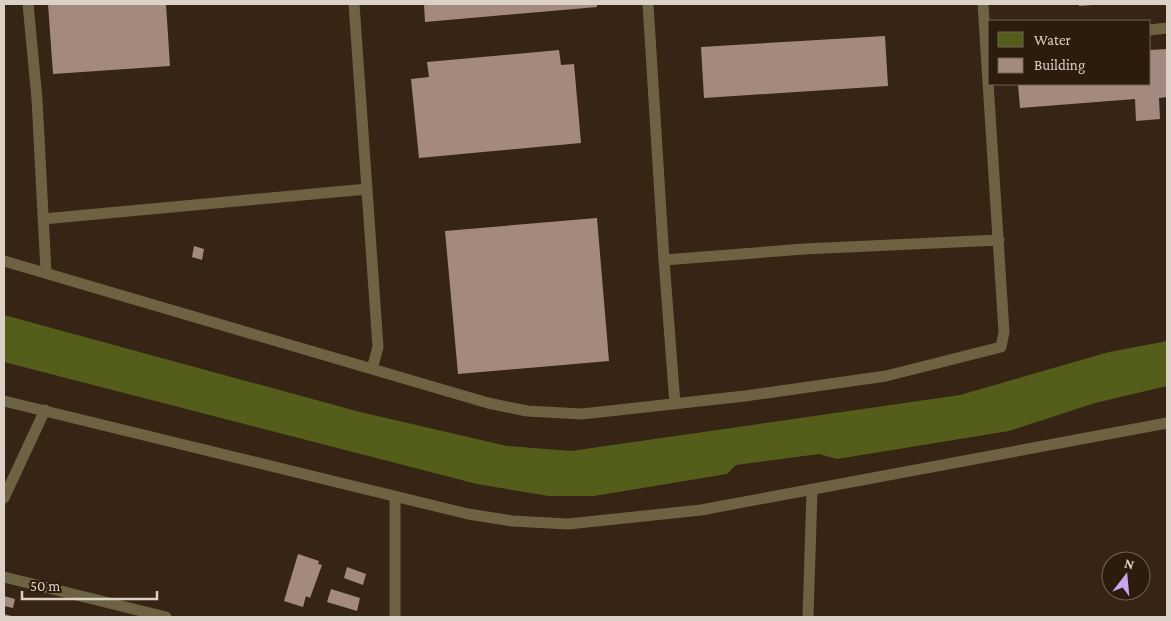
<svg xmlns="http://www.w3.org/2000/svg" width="1171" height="621" font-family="'Crimson Pro',serif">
<rect width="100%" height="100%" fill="#362514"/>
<path fill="#545d19" d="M4,315L360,412L507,446L571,451L960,395L1109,352L1167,341V386L1095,403L1009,431L837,459L819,454L736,465L727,474L594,496H549L477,484L4,362Z"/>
<path fill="#a4897e" d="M48,4H166L170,66L53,74Z
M424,4H597V7L425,22Z
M1079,4H1093V5L1079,6Z
M885,36L888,86L704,98L701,47Z
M1167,49V97L1159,98L1160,119L1136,121L1135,99L1020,108L1018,84H1150V50Z
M559,50L561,65L574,64L581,143L419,158L411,79L429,77L427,62Z
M597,218L609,361L458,374L445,231Z
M194,246L204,249L202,260L192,257Z
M298,554L319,561L318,564L322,565L310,598L306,596L303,607L284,601Z
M347,567L366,574L363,585L344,578Z
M331,589L360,598L357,611L327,602Z
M4,596L15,599L13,608L4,606Z
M4,614L15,617H4Z"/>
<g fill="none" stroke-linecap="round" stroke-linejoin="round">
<path stroke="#6d6241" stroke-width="11" d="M28,4L37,99L46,272
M354,4L378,347L372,369
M648,4L664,260L675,404
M1150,30L1167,28
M43,219L367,189
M664,260L804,249L999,240
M4,261L372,369L488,403L527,411L582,414L745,396L886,376L1001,347L1004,332L983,4
M4,401L468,514L512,521L568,524L701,510L1167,423
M4,498L45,410
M4,577L166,617
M395,617V497
M808,617L812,491"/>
</g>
<rect width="1171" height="621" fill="none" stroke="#dbd1c6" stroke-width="10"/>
<rect x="988" y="20" width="162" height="65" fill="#2b1c0b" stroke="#716456"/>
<rect x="998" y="32" width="25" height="15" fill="#545d19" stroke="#716456"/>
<text x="1034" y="45" font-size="15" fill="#dbd1c6">Water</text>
<rect x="998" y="58" width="25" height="15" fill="#a4897e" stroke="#716456"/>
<text x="1034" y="70" font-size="15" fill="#dbd1c6">Building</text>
<g transform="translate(1126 576) rotate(16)"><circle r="24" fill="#2b1c0b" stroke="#716456"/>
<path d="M0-4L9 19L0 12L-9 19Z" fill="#c6a6f0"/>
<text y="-8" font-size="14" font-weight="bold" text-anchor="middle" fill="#dbd1c6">N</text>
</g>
<path d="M22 591v8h135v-8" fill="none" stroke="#dbd1c6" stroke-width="2.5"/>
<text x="30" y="591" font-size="15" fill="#dbd1c6" stroke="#2b1c0b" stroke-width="4" paint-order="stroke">50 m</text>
</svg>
